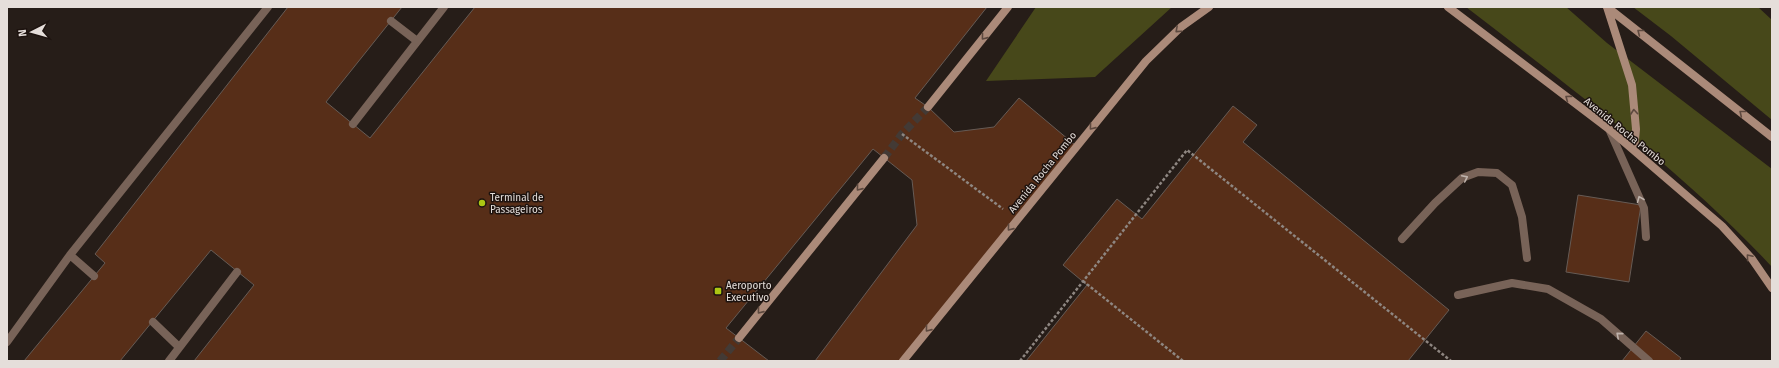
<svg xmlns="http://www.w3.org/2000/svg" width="1779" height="368" font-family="'Fira Sans',sans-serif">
<rect width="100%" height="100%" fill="#261d18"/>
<path fill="#47481a" d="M1036,7H1172L1095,77L986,81Z
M1466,7H1566L1607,43L1772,169V267C1681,169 1572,89 1466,7Z
M1633,7H1758L1772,20V120L1671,36Z"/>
<path fill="#572e18" stroke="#665b55" d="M288,7H402L326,102L370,138L475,7H987L915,98L928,107L954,132L994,127L1019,98L1075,145L902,361H815L917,225L912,180L873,149L726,328L769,361H194L254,285L211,250L120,361H24L105,263L95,254Z
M1233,106L1257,125L1243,142L1449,310L1408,361H1026L1087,285L1063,265L1117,199L1142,219Z
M1578,195L1641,205L1629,282L1566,272Z
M1646,331L1681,358L1679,361H1622Z"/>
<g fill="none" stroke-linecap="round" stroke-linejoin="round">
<path stroke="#433a35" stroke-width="8" stroke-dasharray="8 4" stroke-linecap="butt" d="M884,158L902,134L928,107
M720,361L739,338"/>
<path stroke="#8e8681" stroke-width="2.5" stroke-dasharray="3 2" stroke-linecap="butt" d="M902,134L1003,209
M1083,281L1183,361
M1020,361L1187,150L1451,361"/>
<path stroke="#786358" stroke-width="8" d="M391,21L417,41
M353,124L444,7
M1609,129L1644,208L1646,237
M1402,239L1435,203L1462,178L1478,172L1497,173L1512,185L1522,217L1527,258
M70,255L94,276
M1458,295L1512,283L1548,289L1601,319L1649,361
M153,322L179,347
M7,342L70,255L268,7
M169,361L237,272"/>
<path stroke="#ab8a79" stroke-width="8" d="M1448,7L1609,129L1666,178L1722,226L1752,259L1772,288
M1607,7L1772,137
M1607,7L1632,85L1636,129L1634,150
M928,107L1008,7
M739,338L884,158
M903,361L1146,61L1181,27L1209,7"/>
</g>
<defs><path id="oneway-chevron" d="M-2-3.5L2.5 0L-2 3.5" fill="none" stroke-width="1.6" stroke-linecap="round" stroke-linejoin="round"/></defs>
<g stroke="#5d493f">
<use href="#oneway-chevron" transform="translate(1178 30) rotate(138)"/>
<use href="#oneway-chevron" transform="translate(1640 32) rotate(-142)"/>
<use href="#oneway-chevron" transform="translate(984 37) rotate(129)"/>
<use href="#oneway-chevron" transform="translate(1568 98) rotate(-143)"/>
<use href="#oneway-chevron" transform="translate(1634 112) rotate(-95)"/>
<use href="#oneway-chevron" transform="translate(1742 113) rotate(-141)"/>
<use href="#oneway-chevron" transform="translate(1092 127) rotate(129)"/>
<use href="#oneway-chevron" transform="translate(859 188) rotate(129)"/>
<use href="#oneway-chevron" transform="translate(1010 228) rotate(129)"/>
<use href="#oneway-chevron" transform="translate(1749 257) rotate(-130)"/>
<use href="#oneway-chevron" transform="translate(760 311) rotate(129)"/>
<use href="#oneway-chevron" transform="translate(928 329) rotate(129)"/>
</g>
<g stroke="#bfb3ac">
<use href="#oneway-chevron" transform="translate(1465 178) rotate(-26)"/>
<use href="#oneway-chevron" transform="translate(1640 199) rotate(-112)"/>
<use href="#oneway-chevron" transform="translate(1619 335) rotate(-139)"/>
</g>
<g fill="#acc613" stroke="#1d130f" stroke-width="1.5">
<circle cx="482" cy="203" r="4"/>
<rect x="714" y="287" width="8" height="8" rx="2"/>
</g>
<g text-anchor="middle" stroke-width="3" stroke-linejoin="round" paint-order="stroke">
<g font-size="10" fill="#e5deda" stroke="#1d130f">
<text transform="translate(1625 131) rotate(39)" y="4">Avenida Rocha Pombo</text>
<text transform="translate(1042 172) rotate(-51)" y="4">Avenida Rocha Pombo</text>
</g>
<g font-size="10" fill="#e5deda" stroke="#1d130f" text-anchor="start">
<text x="490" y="201">Terminal de<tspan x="490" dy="12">Passageiros</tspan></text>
<text x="726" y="289">Aeroporto<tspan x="726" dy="12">Executivo</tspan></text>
</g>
</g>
<rect width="1779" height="368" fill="none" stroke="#e5deda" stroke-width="16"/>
<g transform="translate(32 32) rotate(264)" stroke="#1d130f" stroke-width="3" paint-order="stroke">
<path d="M0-3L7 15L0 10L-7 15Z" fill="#e5deda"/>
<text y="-6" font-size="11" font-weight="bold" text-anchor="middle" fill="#e5deda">N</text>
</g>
</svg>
